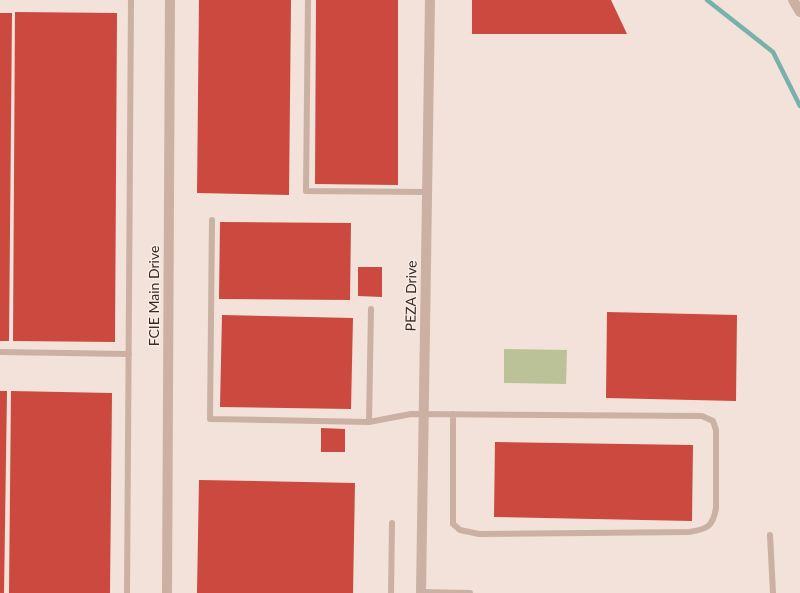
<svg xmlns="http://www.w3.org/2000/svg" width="800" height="593" font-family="Lato,sans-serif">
<rect width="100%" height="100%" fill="#f2e2d9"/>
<path fill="#bbc298" d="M504,349L567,350L566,384L504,383Z"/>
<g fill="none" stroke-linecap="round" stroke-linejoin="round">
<path stroke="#77b1aa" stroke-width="4.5" d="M707,0L773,52L800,106"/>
</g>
<path fill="#cb493e" d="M199,0H291L289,195L197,193Z
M316,0H398V185L315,184Z
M472,0H611L627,34H472Z
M15,12L117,13L115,342L13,341Z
M0,13H12L9,341H0Z
M220,222L351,223L350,300L219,299Z
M358,267H382V297L358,296Z
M607,312L737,315L736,401L606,398Z
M222,315L353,318L351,409L220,407Z
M0,391H7L4,593H0Z
M11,391L112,393L110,593H9Z
M321,428L345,429V452H321Z
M495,442L693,445L692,521L494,517Z
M199,480L355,483L353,593H197Z"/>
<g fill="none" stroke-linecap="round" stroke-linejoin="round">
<path stroke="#cbb0a4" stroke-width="6" d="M308,0L306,191L427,192
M212,220L210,419L369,422L411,414L702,416L713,421L716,430V508C713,527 707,529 689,532L479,534L460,530L453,524V414
M0,352L129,354
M369,422L371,309
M770,535L773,593
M421,592L470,593
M127,593L131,0
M391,593L392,523"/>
<path stroke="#cbb0a4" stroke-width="10" d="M793,0L800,12
M167,593L170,0
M421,593L430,0"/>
</g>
<g text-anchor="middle" stroke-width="3" stroke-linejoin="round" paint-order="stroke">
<g font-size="14" fill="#362926" stroke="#faede5">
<text transform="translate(154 296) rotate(-90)" y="5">FCIE Main Drive</text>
<text transform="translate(411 296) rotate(-89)" y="5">PEZA Drive</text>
</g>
</g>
</svg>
